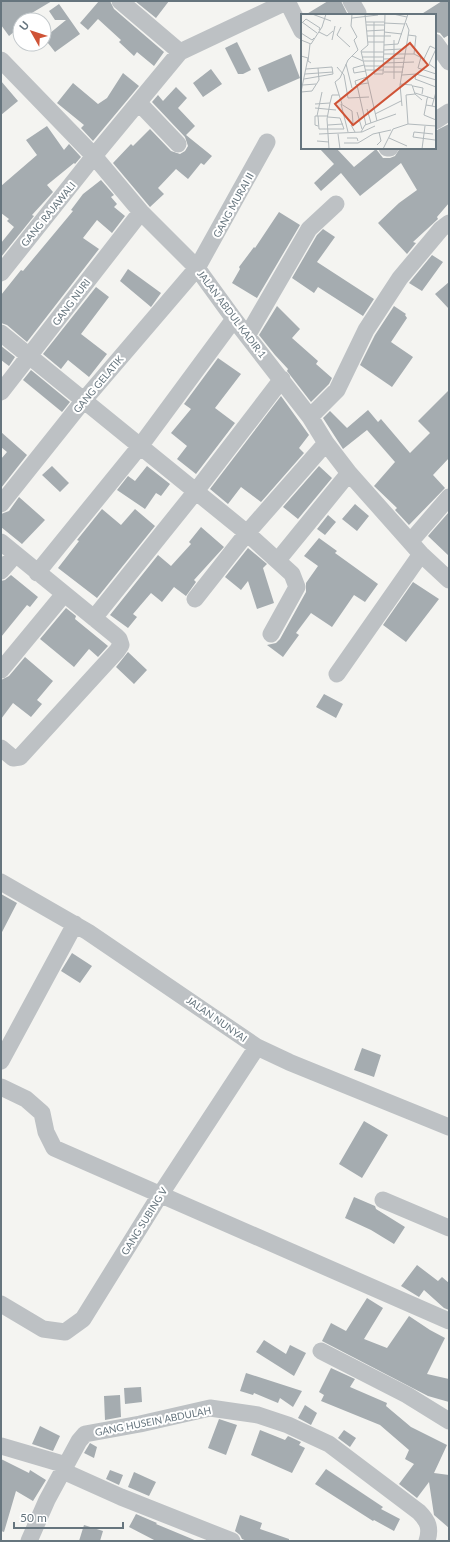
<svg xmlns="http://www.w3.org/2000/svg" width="450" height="1542" font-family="Lato,sans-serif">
<rect width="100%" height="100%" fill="#f4f4f1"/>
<path fill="#a5acb0" d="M1,1H52L20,20V27L9,36L1,25Z
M99,1H110L114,9L164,52L154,66L137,52L134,56L119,42L121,40L98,19L88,30L80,23Z
M135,1H169L156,18Z
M328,1H341L348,15H305Z
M442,1H449V35L444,38L440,33L435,32V15H420Z
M59,4L80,34L55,52L44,38L66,20H55L49,11Z
M237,42L251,70L243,74H238L225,48Z
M291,54L300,78L268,92L258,68Z
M211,69L222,84L203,97L193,83Z
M123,73L139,86L93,141L81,128L84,125L57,103L73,83L98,104L107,98Z
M1,81L18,101L1,115Z
M176,87L187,98L178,108L195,126L186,135L212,156L204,165L201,163L188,179L176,169L158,188L164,194L150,207L113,163L131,144L133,146L150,129L171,151L180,154L185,151L188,146L185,137L152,102L158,95L163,101Z
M449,124V203L437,217L438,219L413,242L416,243L407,254L378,223L399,203L417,190L401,163L360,196L341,173L321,191L314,183L334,164L319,148H336L354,167L376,149L383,158H390L395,156L400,148H435V131Z
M47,126L64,150L69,144L81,157L75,164L74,163L47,185L53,192L32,215L34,216L1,257V243L14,227L7,221L9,219L1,213V186L37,155L26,140Z
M101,180L114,195L111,197L117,204L114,207L125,216L112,233L97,220L83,238L99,249L27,342L7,325L1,323V295L21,270L23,271L73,211L71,210L83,194Z
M279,212L300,225L257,298L232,283L240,269L239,267L254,247L255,248Z
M323,229L335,237L317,262L374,299L363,316L318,287L314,293L292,278L317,235Z
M432,255L443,262L422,291L409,283Z
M128,269L161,293L151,307L120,281Z
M449,282V309L435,294Z
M96,287L109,297L81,334L107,354L89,377L68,360L61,369L43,354Z
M277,306L300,329L292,338L318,361L316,364L332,378L329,384L311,402L287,371L288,369L275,355L259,335Z
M394,306L406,314L405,315L407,318L391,342L413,357L392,387L360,365L375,335Z
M1,346L15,357L9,366L1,360Z
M218,358L241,374L215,408L235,423L196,474L177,459L187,446L171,433L191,409L184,404Z
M31,370L70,402L62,412L23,380Z
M449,390V458L433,475L445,488L409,525L395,510L397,508L374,486L395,462L367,430L343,449L323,418L330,411L347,428L368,410L378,422L381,419L410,453L430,433L418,421Z
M281,396L309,435L299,448L304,453L261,502L241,487L228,504L210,489Z
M1,432L27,455L1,488V459L7,452L1,447Z
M52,466L69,483L60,492L42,475Z
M147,466L170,484L161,496L156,493L145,509L117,490L128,476L135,481Z
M319,466L332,478L298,519L283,507Z
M19,497L45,520L22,544L1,527V514L9,511Z
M355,504L369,516L357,531L342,519Z
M102,509L121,525L135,509L155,526L97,598L58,568L79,541L77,540Z
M449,512V556L428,536Z
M328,515L336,522L325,535L317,529Z
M201,527L224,547L194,580L196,582L186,596L174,587L162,602L151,593L133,614L137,617L128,628L110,615L158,555L171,566L191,544L189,542Z
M319,538L337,551L335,553L378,584L365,602L354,595L332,627L311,613L296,633L299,635L283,657L267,645L276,643L280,639L306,592V583L318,566L304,556Z
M248,548L267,564L263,568L274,603L257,609L248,581L241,590L225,577Z
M11,575L38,597L30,607L27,605L1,637V581L5,580Z
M413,582L439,599L406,642L383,625Z
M66,608L76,616L75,619L108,646L98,657L89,649L74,667L40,639Z
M128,652L147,670L134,684L116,667Z
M25,657L53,681L37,700L42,704L31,717L13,703L1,719V680L9,676Z
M324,694L343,704L336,718L316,707Z
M1,894L17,903L1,934Z
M72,953L92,966L80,983L61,971Z
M362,1048L381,1055L374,1077L354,1070Z
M364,1121L388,1135L362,1178L339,1164Z
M354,1197L375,1206L376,1209L405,1227L394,1244L371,1230L345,1218Z
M417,1265L438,1281L442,1277L449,1283V1310L444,1308L424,1290L419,1297L401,1286Z
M367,1298L383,1308L364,1339L387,1348L409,1316L430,1330L445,1338L427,1374L449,1379V1402L428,1396L322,1341L331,1323L346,1331Z
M264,1340L286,1354L290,1345L306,1353L294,1376L256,1352Z
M331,1368L355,1379L350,1387L387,1403L386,1406L411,1427L447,1445L434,1473L449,1475V1528L434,1515L429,1482L417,1498L399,1484L414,1464L405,1459L409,1450L380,1425L321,1401L324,1395L319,1392Z
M246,1373L302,1391L293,1407L280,1398L278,1403L254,1393L253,1395L240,1391Z
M141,1387L142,1402L125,1404L124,1388Z
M120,1395L121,1417L105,1420L104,1396Z
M305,1405L317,1413L311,1425L298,1418Z
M219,1419L237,1425L226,1455L208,1448Z
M40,1426L60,1436L53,1451L32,1444Z
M260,1430L285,1440L288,1436L301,1442L299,1445L305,1448L292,1473L251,1455Z
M344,1430L356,1438L350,1447L338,1438Z
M90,1443L97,1447L94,1458L84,1453Z
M1,1459L29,1473L30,1470L46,1480L33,1501L16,1491L4,1532L1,1531Z
M326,1469L383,1507L381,1509L400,1519L394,1531L374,1520L373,1521L315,1484Z
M110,1470L123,1475L119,1485L106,1479Z
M134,1472L156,1482L149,1496L128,1487Z
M136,1514L157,1523L156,1524L197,1541H156L129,1527Z
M240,1515L262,1523L260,1529L289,1539V1541H247L242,1539L240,1535L235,1531Z
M84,1525L103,1531L100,1541H79Z"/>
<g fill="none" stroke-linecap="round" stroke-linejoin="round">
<path stroke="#bdc1c4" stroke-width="17" d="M120,1L180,52
M287,1L302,31
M351,1L358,13
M435,42L449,62
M1,60L94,156L141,212L197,268L234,319L310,417L326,443L349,473L421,554L449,580
M139,103L178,144
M435,121L449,112
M387,148H390
M1,273L94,156L180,52L288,1
M1,333L247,533L292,574L297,587L271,634
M247,336L309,229L336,204
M1,392L141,212
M310,417L337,390L366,330L400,278L441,229L449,223
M1,504L84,400L197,268L267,142
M411,541L449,497
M1,542L116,636L119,639L121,645L117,651L20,757L13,758L1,748
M278,560L349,473
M1,571L15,555
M37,573L141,445L234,319
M195,599L247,533L326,443
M94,618L196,491L282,379
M1,670L64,594
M337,674L421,554
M1,882L88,932L257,1047L289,1062L449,1127
M1,1061L75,924
M1,1087L26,1099L42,1113L46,1132L54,1148L449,1321
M383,1200L449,1228
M1,1304L43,1329L65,1332L83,1319L160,1195L257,1047
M321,1351L407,1395L449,1421
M1,1446L66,1465
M63,1471L121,1497L232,1541
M29,1541L47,1500L79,1441L85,1434L140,1424L210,1408L258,1415L288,1425L329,1444L419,1512C428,1521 431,1528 427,1541"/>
</g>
<g text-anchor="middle" stroke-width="4" stroke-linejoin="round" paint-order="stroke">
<g font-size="10" fill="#66757e" stroke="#fff">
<text transform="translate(233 205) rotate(-61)" y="4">GANG MURAI II</text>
<text transform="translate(48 214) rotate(-51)" y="4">GANG RAJAWALI</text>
<text transform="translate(71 302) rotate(-53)" y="4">GANG NURI</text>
<text transform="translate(232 314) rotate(53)" y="4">JALAN ABDUL KADIR 1</text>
<text transform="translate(98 384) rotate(-50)" y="4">GANG GELATIK</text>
<text transform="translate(217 1019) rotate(35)" y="4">JALAN NUNYAI</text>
<text transform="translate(144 1221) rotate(-58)" y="4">GANG SUBING V</text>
<text transform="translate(153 1421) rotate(-11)" y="4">GANG HUSEIN ABDULAH</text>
</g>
</g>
<g transform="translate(301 14)">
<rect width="135" height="135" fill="#f4f4f1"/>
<path fill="none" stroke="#b2b9bc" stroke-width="1" d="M11,0L30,7M51,0L50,12L56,23L53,26L57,36M64,0L67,31L60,37L76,107M92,0L106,3M51,4L77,1M1,8L16,19M65,8H83M73,8V60H82L84,0M1,9L5,5L19,14L18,16M83,9L104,10M65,11H83M40,13L36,21L49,33M66,17L83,16M18,18L26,22L32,17M83,18L101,20M0,19L11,26L13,24M107,21L115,22L113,40M66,22H90M0,26L10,30L21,13L25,0M31,26L34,12M67,28H83M9,30L7,47L10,49M83,31L97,30L107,0M135,35L128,50L135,55M83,36L100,35M60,38H83M83,40H113L123,45M0,42L7,44L0,78M51,42L62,47M61,43H83M120,43L117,54L135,60M83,45L104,44M63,47H83M122,47L129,32L135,35M83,49L113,48M45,50L51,74M63,51L52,54L53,59L65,57M63,52H83M36,53L43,61L47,84L68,83M83,53H103M64,56H83M83,58H102M4,60L32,58M115,60L114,65L135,73M101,61L115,60L135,66M66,63L54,67L55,71L67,69M3,65L32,60L31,53L5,55M93,65V26M99,70L111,71L114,80L121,86M2,71L15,70M56,71L65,111M112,72L122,74L121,80M0,78L11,77L18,66L17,54M135,78L131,92L135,93M114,79L127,83M14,90L29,89M40,90L51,97L52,109L50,111L54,118M40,90L47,118M41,90L34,68L39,64L47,46L57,36M125,91L123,101L135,106M101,92L99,71L108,16L105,9M131,92L125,91L126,85L127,83L133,85M14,94L35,96M66,95L70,109M56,98L61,115M74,100L100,87M16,102L21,78M17,102L18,115H43L39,104L27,103M107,110L105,81L114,80M27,111L42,110M17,112L14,111V102H27M60,118L64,111L95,100M18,120L61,118L74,112M37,120L39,135M132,120L113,118L112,123L134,126M46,124H56L57,127M88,124L106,132M16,127L28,128M43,129H57L72,120L90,116M76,131L80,127L78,118M28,135L26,105L29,89L31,81H38M82,135L92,115L107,110L135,112M121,135L124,112"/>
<path fill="#cf5336" fill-opacity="0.15" stroke="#cf5336" stroke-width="2" d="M109,29L127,51L52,111L34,90Z"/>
<rect width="135" height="135" fill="none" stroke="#66757e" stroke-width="2"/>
</g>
<rect width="450" height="1542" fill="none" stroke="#66757e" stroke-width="4"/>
<g transform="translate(32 32) rotate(309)"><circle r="19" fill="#ffffff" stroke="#c2c8cb"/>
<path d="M0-3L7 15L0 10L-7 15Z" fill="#cf5336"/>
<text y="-6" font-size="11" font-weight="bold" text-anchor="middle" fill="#66757e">U</text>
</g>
<path d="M14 1522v6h109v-6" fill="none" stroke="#66757e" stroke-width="2"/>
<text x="20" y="1522" font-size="12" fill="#66757e" stroke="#ffffff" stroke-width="3" paint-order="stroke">50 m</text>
</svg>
